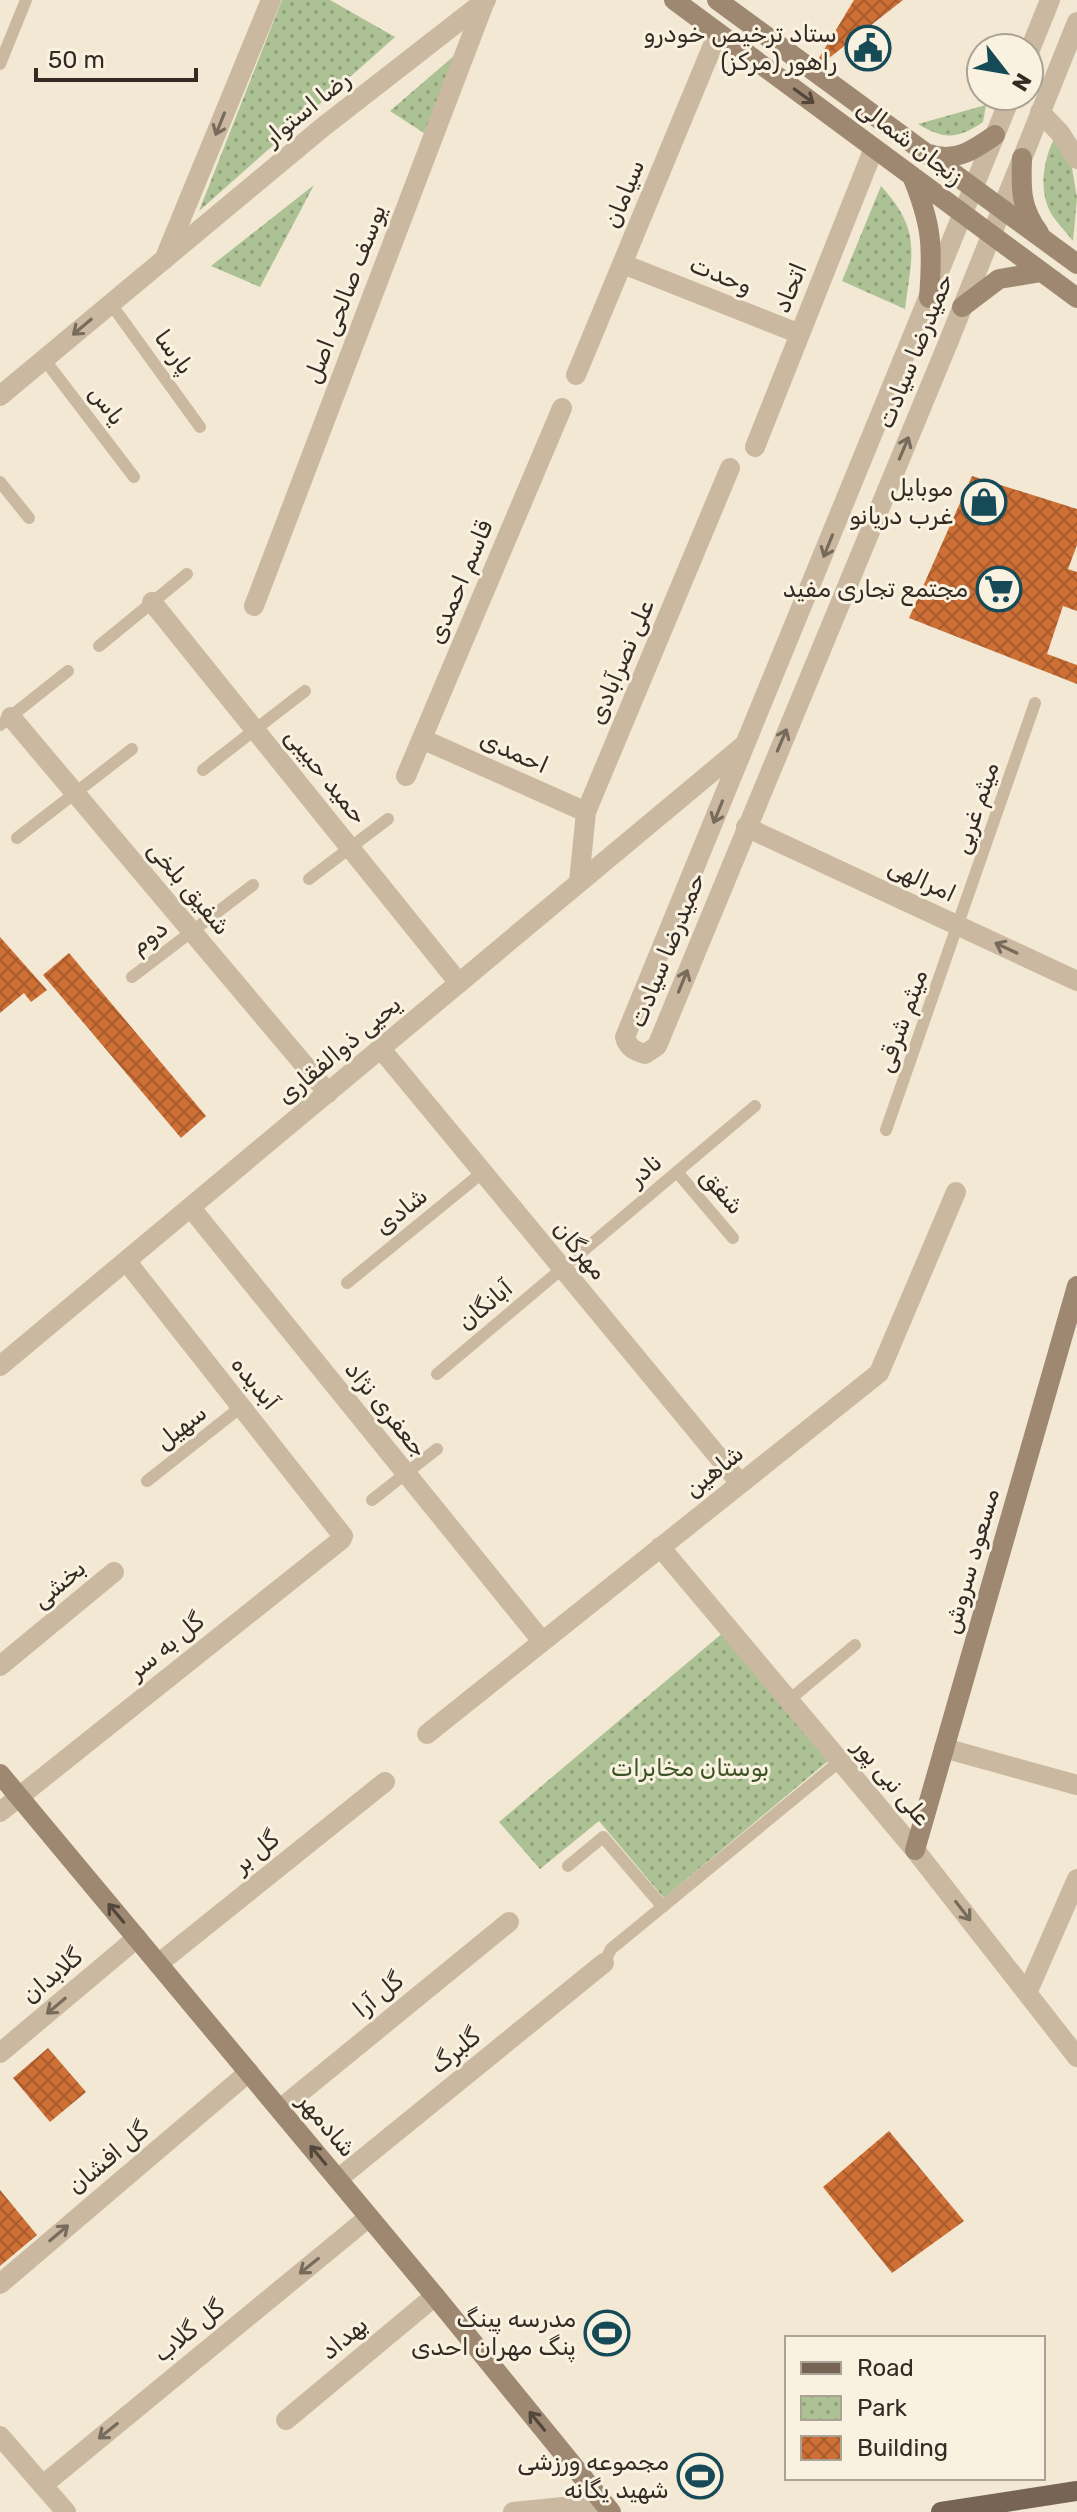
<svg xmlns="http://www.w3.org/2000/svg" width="1077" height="2512" font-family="Rubik,'Noto Naskh Arabic',sans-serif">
<defs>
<pattern id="park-dots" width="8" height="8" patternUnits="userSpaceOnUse" patternTransform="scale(2)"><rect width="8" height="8" fill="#acc194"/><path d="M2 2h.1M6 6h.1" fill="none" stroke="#8d9d79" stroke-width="1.8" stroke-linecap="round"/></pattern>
<pattern id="building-cross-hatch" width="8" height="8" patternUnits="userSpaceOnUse" patternTransform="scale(2)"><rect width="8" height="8" fill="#ce7036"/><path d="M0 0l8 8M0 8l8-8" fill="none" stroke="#a85c2d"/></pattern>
</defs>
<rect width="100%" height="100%" fill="#f2e8d4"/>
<path fill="url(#park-dots)" d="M282,0H330L395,37L199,211Z
M455,55L427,135L390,111Z
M986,105L983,122C958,139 944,140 918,124Z
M1054,139L1071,162L1077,198L1073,241C1066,232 1058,224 1052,215C1038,192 1043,161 1054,139Z
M314,185L260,287L211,266Z
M881,186C922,231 912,253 905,309L842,281Z
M725,1631L828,1761L664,1898L599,1821L540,1869L499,1822Z"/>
<path fill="url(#building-cross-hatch)" d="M854,0H903L824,62L819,58Z
M972,476L1077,509V545L1068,569L1077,572V611L1063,606L1047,654L1077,665V684L909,618Z
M0,937L47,990L31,1002L24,993L0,1013Z
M69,953L206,1116L181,1138L43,975Z
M48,2048L86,2092L50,2122L13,2078Z
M889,2131L964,2221L892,2273L823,2187Z
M0,2190L37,2235L0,2266Z"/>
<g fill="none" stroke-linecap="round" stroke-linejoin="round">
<path stroke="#cab9a0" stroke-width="12" d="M0,64L26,0
M111,304L200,427
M44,359L134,477
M0,482L29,518
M99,646L187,574
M0,725L68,671
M203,770L305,691
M17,838L132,749
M309,879L388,819
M132,977L253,885
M886,1130L1035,703
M677,1172L733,1238
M347,1283L483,1172
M437,1374L755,1106
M147,1481L241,1407
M372,1500L437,1449
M789,1700L855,1645
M568,1866L603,1837L663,1907
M604,1963L611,1949L840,1761"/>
<path stroke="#cab9a0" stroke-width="20" d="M1040,112L1060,133L1077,159
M164,260L271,0
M623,264L800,334
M576,375L718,33
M755,447L874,148
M152,602L459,983
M254,606L485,1
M11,717L328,1093
M422,739L586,812
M406,776L562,408
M746,827L1077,981
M579,882L586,812L730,468
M381,1049L740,1483
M191,1208L542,1641
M660,1547L915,1850L1077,2057
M0,1666L114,1572
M427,1734L879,1373L956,1192
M944,1748L1077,1785
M0,1812L341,1540L343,1536L127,1262
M158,1964L385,1782
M1027,1993L1077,1879
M0,2053L137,1938
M280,2109L509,1922
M338,2179L604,1963
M0,2284L249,2072
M286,2420L435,2296
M0,2436L66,2512
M43,2485L369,2217
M513,2512L603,2503"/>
<path stroke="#cab9a0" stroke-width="20" d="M1029,52L1050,0
M1011,96L625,1037C628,1048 635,1051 645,1054L657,1046L948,343L1077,22
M0,396L323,127L486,0
M0,1366L743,746"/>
<path stroke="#9e8872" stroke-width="20" d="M674,0L1077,298
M717,0L1077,264
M929,154C955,163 974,150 995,135
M1022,158C1021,189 1020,207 1039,233
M912,176C932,225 933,246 929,298
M962,307L999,279L1042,272
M0,1774L435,2296L611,2512
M915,1850L1077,1286"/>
<path stroke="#776454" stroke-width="20" d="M941,2512L1077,2491"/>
</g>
<defs><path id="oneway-shaft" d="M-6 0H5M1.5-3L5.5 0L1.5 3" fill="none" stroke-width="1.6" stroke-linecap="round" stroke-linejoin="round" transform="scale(2)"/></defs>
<g stroke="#53473b">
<use href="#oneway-shaft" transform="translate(804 96) rotate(36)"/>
<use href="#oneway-shaft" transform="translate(116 1913) rotate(-130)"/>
<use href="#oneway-shaft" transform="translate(318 2155) rotate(-130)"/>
<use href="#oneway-shaft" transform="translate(537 2421) rotate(-129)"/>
</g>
<g stroke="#776b5c">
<use href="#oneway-shaft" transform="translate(220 124) rotate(112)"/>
<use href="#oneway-shaft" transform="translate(82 327) rotate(140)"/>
<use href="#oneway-shaft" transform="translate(904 448) rotate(-67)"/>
<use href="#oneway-shaft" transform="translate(828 546) rotate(112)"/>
<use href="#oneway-shaft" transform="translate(782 740) rotate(-67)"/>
<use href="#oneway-shaft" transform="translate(718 812) rotate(112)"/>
<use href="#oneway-shaft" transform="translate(1006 948) rotate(-155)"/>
<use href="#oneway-shaft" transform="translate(683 981) rotate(-68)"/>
<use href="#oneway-shaft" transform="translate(963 1911) rotate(52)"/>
<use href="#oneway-shaft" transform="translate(56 2006) rotate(140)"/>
<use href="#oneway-shaft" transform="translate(59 2233) rotate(-40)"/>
<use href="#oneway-shaft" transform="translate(309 2266) rotate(141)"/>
<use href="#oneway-shaft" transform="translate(108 2431) rotate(141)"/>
</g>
<defs>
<g id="civic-ring" transform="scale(2.3)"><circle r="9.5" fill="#faf2e0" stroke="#174a57" stroke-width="1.5"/><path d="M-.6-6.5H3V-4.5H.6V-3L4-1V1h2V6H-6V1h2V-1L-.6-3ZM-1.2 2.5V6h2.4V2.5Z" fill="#174a57"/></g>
<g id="shop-ring" transform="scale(2.3)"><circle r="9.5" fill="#faf2e0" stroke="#174a57" stroke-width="1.5"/><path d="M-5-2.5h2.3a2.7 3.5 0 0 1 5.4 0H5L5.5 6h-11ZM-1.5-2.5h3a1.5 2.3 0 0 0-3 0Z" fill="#174a57"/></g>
<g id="supermarket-ring" transform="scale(2.3)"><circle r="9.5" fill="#faf2e0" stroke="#174a57" stroke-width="1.5"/><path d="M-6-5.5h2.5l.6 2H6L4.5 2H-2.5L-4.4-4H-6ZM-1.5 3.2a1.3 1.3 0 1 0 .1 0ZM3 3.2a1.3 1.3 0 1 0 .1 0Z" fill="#174a57"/></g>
<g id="stadium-ring" transform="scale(2.3)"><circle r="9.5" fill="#faf2e0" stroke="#174a57" stroke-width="1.5"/><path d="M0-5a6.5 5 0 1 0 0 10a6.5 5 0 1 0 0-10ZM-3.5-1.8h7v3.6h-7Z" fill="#174a57"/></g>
</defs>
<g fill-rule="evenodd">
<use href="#civic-ring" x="868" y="48"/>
<use href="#shop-ring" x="984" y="502"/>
<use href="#supermarket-ring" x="999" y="589"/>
<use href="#stadium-ring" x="607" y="2333"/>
<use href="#stadium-ring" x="700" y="2476"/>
</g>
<g text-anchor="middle" stroke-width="6" stroke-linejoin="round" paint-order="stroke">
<g font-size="24" fill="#332b24" stroke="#faf2e0" text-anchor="end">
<text x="837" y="42">ستاد ترخیص خودرو<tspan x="837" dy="28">راهور (مرکز)</tspan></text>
<text x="953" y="496">موبایل<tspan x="953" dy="28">غرب دریانو</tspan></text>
<text x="968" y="597">مجتمع تجاری مفید</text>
<text x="576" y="2327">مدرسه پینگ<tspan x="576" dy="28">پنگ مهران احدی</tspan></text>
<text x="669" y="2470">مجموعه ورزشی<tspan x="669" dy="28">شهید یگانه</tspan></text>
</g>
<g font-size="24" fill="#332b24" stroke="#faf2e0">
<text transform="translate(307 108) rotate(-39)" y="8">رضا استوار</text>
<text transform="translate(910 142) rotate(37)" y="8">زنجان شمالی</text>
<text transform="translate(624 194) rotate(-68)" y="8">سیامان</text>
<text transform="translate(721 275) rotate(22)" y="8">وحدت</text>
<text transform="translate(790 288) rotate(-68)" y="8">اتحاد</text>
<text transform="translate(345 294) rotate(-69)" y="8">یوسف صالحی اصل</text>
<text transform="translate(915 351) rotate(-68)" y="8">حمیدرضا سیادت</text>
<text transform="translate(174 352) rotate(54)" y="8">پارسا</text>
<text transform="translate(107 405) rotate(53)" y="8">یاس</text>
<text transform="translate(460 582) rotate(-67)" y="8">قاسم احمدی</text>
<text transform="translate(621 662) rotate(-67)" y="8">علی نصرآبادی</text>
<text transform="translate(514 752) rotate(24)" y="8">احمدی</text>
<text transform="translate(326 776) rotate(51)" y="8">حمید حبیبی</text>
<text transform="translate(976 808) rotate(-71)" y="8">میثم غربی</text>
<text transform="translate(922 880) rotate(25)" y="8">امرالهی</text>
<text transform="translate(189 888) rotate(50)" y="8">شفیق بلخی</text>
<text transform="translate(149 937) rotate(-37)" y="8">دوم</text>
<text transform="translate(667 950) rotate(-68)" y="8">حمیدرضا سیادت</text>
<text transform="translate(902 1021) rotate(-70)" y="8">میثم شرقی</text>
<text transform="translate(339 1050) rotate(-40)" y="8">یحیی ذوالفقاری</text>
<text transform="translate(645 1170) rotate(-40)" y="8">نادر</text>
<text transform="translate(722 1191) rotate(49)" y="8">شفق</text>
<text transform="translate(401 1211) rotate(-39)" y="8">شادی</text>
<text transform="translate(580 1250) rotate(50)" y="8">مهرگان</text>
<text transform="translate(485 1305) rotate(-40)" y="8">آبانگان</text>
<text transform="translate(255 1383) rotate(51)" y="8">آبدیده</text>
<text transform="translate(386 1409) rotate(51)" y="8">جعفری نژاد</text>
<text transform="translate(181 1427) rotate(-38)" y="8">سهیل</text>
<text transform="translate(714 1471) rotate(-39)" y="8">شاهین</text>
<text transform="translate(971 1561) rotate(-74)" y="8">مسعود سروش</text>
<text transform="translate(59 1584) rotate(-40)" y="8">بخشی</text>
<text transform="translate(166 1646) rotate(-39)" y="8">گل به سر</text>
<text transform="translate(892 1782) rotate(50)" y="8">علی نبی پور</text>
<text transform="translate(256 1852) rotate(-39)" y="8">گل بر</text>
<text transform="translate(52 1976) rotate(-40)" y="8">گلابدان</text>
<text transform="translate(378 1995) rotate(-39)" y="8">گل آرا</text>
<text transform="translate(455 2051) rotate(-39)" y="8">گلبرگ</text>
<text transform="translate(327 2125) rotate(50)" y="8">شادمهر</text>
<text transform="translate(108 2158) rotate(-40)" y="8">گل افشان</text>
<text transform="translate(189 2331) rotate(-39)" y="8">گل گلاب</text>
<text transform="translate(344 2338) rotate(-40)" y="8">بهداد</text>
</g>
<g font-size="24" fill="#3c5326" stroke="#faf2e0">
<text x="690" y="1776">بوستان مخابرات</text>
</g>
</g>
<rect x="785" y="2336" width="260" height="144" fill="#faf2e0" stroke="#aaa295" stroke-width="2"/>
<rect x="801" y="2362" width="40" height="12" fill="#776454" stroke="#aaa295" stroke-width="2"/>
<text x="857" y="2376" font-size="24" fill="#332b24">Road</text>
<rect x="801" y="2396" width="40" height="24" fill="url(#park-dots)" stroke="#aaa295" stroke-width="2"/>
<text x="857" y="2416" font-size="24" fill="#332b24">Park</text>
<rect x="801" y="2436" width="40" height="24" fill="url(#building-cross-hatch)" stroke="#aaa295" stroke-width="2"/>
<text x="857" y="2456" font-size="24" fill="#332b24">Building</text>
<g transform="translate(1005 72) rotate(121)"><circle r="38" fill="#faf2e0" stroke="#aaa295" stroke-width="2"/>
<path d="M0-6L14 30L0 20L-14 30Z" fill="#174a57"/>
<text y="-12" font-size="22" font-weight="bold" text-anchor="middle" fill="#332b24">N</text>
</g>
<path d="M36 68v12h160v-12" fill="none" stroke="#332b24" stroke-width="4"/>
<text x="48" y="68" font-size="24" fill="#332b24" stroke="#faf2e0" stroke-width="6" paint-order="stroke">50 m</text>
</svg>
